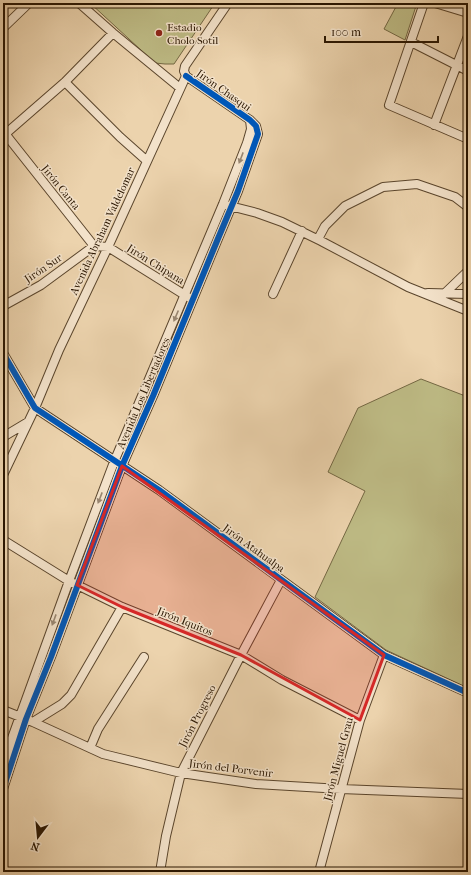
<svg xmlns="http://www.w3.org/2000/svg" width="471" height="875" font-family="'IM FELL French Canon',serif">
<rect width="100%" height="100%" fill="#ecd3ad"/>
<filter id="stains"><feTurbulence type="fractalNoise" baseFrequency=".005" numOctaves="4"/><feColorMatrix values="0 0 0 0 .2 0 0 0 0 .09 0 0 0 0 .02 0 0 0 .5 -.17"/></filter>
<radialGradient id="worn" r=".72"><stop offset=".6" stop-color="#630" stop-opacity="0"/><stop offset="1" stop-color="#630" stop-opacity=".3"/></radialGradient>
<path fill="#bebb85" stroke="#746843" d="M90,3H215L174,64H165L155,63Z
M398,3H417L405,40L384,29Z
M421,379L468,397V688L386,650L315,597L365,491L328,472L358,408Z"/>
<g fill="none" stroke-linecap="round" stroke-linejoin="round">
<g stroke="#5a452c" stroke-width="10">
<path id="minor" d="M79,3L113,33L180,88
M424,3L389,105L468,139
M435,3L468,13
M3,28L29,3
M411,42L468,71
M65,82L120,137L147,161
M434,125L468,36
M3,131L94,246L108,247L188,297
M3,136L65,82L113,33
M226,205L257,213L282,222L321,241L408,287L468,311
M318,239L325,226L345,206L383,187L417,184L455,197L468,207
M428,293L468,294
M273,294L302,231
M444,294L468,271
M3,306L41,285L94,246
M3,353L35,408L159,490L384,655L468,693
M3,437L28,422
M3,475L35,408L59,350L108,247L186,76L184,71L185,66L228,3
M3,540L69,581L122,607L241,655L282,680L360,720
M3,710L33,722L103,754L181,773L256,784L341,789L468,794
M33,722L62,704L71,695L122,607
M90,748L98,729L144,657
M3,763L69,581L114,462L223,204L247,143L251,129L250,120
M3,789L26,719L51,657L122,466L153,396L217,241L238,191L258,134L256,126L250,120L186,76
M160,872L166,836L181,773L241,655L281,580
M319,872L360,720L384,655"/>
</g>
<use href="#minor" stroke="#f3e2ca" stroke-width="8"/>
<g stroke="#f3e2ca" stroke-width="8">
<path id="cycleway" d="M3,353L35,408L159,490L384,655L468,693
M3,789L26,719L51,657L122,466L153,396L217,241L238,191L258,134L256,126L250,120L186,76"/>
</g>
<use href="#cycleway" stroke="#0057b8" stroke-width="6"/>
</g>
<defs><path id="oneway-solid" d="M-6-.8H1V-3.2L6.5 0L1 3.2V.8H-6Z"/></defs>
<g fill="#998670">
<use href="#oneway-solid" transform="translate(241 158) rotate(111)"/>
<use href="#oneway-solid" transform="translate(176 316) rotate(113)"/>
<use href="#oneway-solid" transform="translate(100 498) rotate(111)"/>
<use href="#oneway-solid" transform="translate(54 620) rotate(110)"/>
</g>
<path fill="#d62828" fill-opacity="0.2" stroke="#d62828" stroke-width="3" stroke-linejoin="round" d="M122,466L384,655L360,720L241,655L122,607L77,585Z"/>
<circle fill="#8f2418" stroke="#f3e2ca" stroke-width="1.5" cx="159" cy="33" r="4"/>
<g text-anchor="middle" stroke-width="3" stroke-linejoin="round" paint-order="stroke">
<g font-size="11" fill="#2a1601" stroke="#f3e2ca" text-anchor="start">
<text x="167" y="31">Estadio<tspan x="167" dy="13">Cholo Sotil</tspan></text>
</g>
<g font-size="11" fill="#2a1601" stroke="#f3e2ca">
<text transform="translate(224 90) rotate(35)" y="4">Jirón Chasqui</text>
<text transform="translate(61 187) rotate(51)" y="4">Jirón Canta</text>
<text transform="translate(102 231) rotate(-65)" y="4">Avenida Abraham Valdelomar</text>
<text transform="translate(156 264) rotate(32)" y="4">Jirón Chipana</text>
<text transform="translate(43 268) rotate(-34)" y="4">Jirón Sur</text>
<text transform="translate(143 393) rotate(-67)" y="4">Avenida Los Libertadores</text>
<text transform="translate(254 548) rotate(36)" y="4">Jirón Atahualpa</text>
<text transform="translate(185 621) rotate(22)" y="4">Jirón Iquitos</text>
<text transform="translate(197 716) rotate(-63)" y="4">Jirón Progreso</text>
<text transform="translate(338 759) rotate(-75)" y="4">Jirón Miguel Grau</text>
<text transform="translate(231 768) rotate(7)" y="4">Jirón del Porvenir</text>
</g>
</g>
<rect width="471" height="875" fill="none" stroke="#ecd3ad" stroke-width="16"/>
<rect x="4" y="4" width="463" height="867" fill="none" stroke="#2a1601" stroke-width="2"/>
<rect x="8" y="8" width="455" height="859" fill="none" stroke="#2a1601"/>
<g transform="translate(38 837) rotate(196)" stroke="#f3e2ca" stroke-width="3" paint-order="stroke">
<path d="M0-3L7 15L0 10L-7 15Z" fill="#2a1601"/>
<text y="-6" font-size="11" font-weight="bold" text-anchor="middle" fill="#2a1601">N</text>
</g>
<path d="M325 36v6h113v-6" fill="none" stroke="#2a1601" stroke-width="2"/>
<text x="331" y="36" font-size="12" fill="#2a1601" stroke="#f3e2ca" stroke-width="3" paint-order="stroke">100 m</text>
<rect width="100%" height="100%" filter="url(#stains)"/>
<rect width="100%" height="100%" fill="url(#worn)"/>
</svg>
